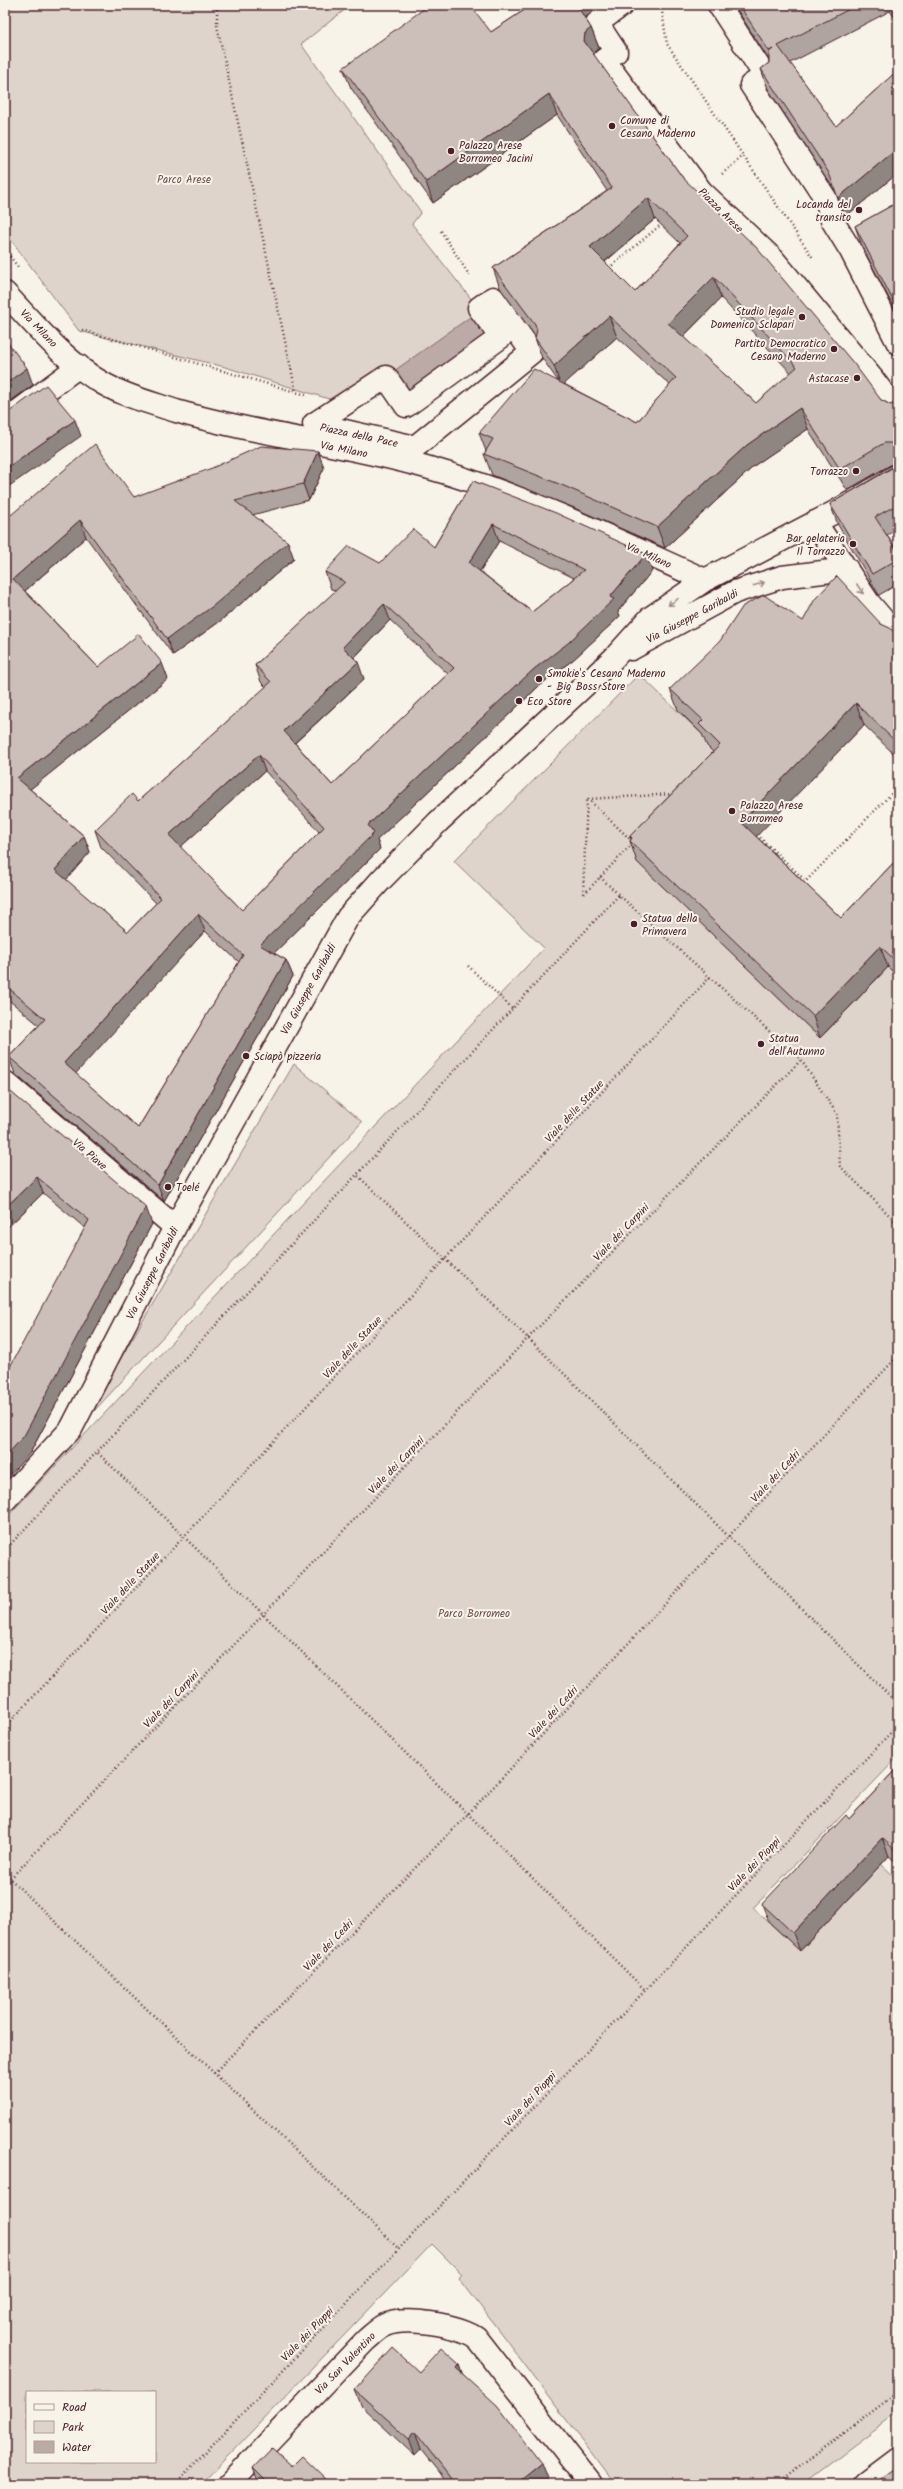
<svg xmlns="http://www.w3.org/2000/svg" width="903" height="2489" font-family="Kalam,sans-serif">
<rect width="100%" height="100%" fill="#f7f3e8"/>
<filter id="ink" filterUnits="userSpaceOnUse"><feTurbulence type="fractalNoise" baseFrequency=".025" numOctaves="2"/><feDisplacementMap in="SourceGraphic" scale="8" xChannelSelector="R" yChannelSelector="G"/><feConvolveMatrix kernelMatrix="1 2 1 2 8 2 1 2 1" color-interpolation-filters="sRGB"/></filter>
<g filter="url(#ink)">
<path fill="#ded4cc" stroke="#947a7c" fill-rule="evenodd" d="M5,5H351L301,44L421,212L412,224L480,310L387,376L342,403L225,367L79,331L5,232Z
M639,674L710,742L728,766L638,862L820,1038L888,967L898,977V1757L753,1908L800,1951L881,1864L898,1880V2412L802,2484H615L459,2278L462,2274L432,2244L201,2484H5V1519L544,948L454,861ZM27,2392H155V2462H27Z
M294,1064L362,1122L82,1424Z"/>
<path fill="#bcaaa7" stroke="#8e7275" d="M480,310L500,339L406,403L387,376Z"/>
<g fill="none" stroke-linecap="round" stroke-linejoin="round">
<g stroke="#4a1f2b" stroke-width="25">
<path id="pedestrian" d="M622,5L597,23L616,52L604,60L701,191L773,259L872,378L898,413
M719,5L765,76L751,85L826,199L832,220L851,251L898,343
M493,298L532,352L415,447L314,424L386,377L406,406L501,337L479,308Z"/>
</g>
<g stroke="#4a1f2b" stroke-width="25">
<path id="minor" d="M5,293C35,325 65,362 104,384C127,397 152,403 176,411C258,435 343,443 426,467C522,494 613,539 705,580
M5,421L79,366
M815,522L869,603L898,637
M631,649L735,592L782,577L847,569
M5,1082L175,1227
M5,1500L71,1429L175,1227L348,917L381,880L438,822L613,659L650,618L705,580L835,512L898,475
M229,2484L366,2340C372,2335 378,2329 385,2325C406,2316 457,2325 476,2337L591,2484
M866,2484L898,2460"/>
</g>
<path stroke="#4a1f2b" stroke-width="2.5" stroke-dasharray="1 3" stroke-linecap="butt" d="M217,5V25L296,392
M661,5L667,44L813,258
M722,174L743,156
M441,231L471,278
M5,250L18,267
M609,268L663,223
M82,330L306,395
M588,799L632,841
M757,835L806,881L898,787
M632,844L583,895L587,799L675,794
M600,877L619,895
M468,966L513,1009
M358,1176L528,1338L898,1704
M98,1453L468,1814L645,1990
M5,1550L619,895L801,1060L837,1114L840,1166L898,1224
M5,1727L710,977
M5,1874L399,2249
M5,1884L528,1338L801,1060
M214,2073L468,1814L898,1356
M175,2484L898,1725
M777,2484L898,2392"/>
<use href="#pedestrian" stroke="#f7f3e8" stroke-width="22"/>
<use href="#minor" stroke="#f7f3e8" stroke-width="22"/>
</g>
<path fill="#afa49f" stroke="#4a1f2b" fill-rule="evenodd" d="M532,5H602L586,17V20L591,28L599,48L593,54L683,178L881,400L891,405L898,401V529L887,535L898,553V584L879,595L838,525L830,504L897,464H892L847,490L808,429L755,465L665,548L572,507L492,475L484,454L486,451L479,433L558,381L542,358L535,338V336L500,288L493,268L607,191L557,115L433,203L351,88L343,68L491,32ZM655,219L680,243L635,292L605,262ZM721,298L791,373L756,403L683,337ZM617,337L670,385L637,422L564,384Z
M734,5H898V22L890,11L790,63L836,126L898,70V173L845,217L835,191L768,89L761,69L769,63V60Z
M898,202V316L862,246L855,226Z
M324,468L309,500L252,515L294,559L219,622L173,655L86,537L25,591L98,667L168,679L30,789L84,836L90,852L66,880L128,932L156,903L101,847L95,830L138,801L266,687L261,682L255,665L336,591L331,589L325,572L380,563L434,547L473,481L646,554L652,571L618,611L620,616L574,659L540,685L377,840L380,849L274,953L286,960L293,976L164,1201L15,1074L9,1057L39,1025L5,997V520L134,497ZM499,541L574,578L532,612L480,571ZM390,620L448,674L332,785L295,743L364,679L354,658ZM265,771L319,832L242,910L180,847ZM205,931L239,962L138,1128L75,1073Z
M803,621L881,624L898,635V758L864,725L756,836L841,918L898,858V977L888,967L820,1038L637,862L630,841L631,839L630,836L713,752L707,746L702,734L678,710L670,689Z
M5,1087L152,1224L30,1453L85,1228L43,1193L5,1230Z
M898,1767V1864L889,1856L800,1951L769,1922L762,1904L849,1819Z
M459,2364L462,2373L549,2481L545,2484H448L421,2450L415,2456L362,2407L355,2390L419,2372Z
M292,2466L331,2484H259L253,2468Z"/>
<path fill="#8f8682" stroke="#4a1f2b" d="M579,5H602L586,17V30L579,9Z
M591,28L599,48L593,54L584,41L585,33Z
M549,94L557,115L433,203L426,182Z
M898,148V173L845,217L838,198Z
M648,198L655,219L597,268L590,247Z
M714,277L721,298L676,344L668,323Z
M609,316L617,337L561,387L554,366Z
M27,368L33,385L5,405V384Z
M800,408L808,429L755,465L665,548L657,527L747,445Z
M75,420L81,436L5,489V469Z
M318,451L324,468L309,500L303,484Z
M80,520L86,537L19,596L13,579Z
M493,524L499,541L475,579L469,563Z
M288,542L294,559L219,622L173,655L167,639Z
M646,554L652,571L618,611L620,616L574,659L540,685L377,840L380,849L266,961L260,945L368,825L610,597Z
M384,604L390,620L349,663L343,647Z
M358,662L364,679L290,747L284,731Z
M162,663L168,679L23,795L17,778Z
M856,703L864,725L749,844L741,822Z
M259,755L265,771L175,852L169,835Z
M84,836L90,852L61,886L55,870Z
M198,914L205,931L70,1080L64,1063Z
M880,946L888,967L820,1038L813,1016Z
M286,960L293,976L164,1201L158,1185Z
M37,1177L43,1193L5,1230V1208Z
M146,1207L152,1224L30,1453L5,1480V1457Z
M882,1838L889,1856L800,1951L793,1933Z
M898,1846V1858L895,1850Z
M459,2364L465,2382L456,2368Z
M415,2432L421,2450L415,2456L409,2439Z
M542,2463L549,2481L545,2484H516Z"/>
<path fill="#ccbfb9" stroke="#4a1f2b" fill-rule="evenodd" d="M429,5H470L491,32L532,5H579V9L591,28L585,33L584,41L683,178L756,247L855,365L881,400L891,405L898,401V445L896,443H884L840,469L800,408L747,445L657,527L564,486L484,454L493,439L479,433L534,369L637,422L676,378L609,316L554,366L535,338L537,330L535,324L493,268L612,188L549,94L426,182L343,68ZM648,198L687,236L635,292L590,247ZM714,277L797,367L756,403L668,323Z
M739,5H857L778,46L836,126L898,70V148L838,198L829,173L761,69L769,63V52L773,49L769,51Z
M893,5H898V12Z
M898,202V239L895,240L898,246V310L855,226Z
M5,339L27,368L5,384Z
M46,385L75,420L5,469V415Z
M95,444L134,497L212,468L261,446L318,451L303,484L235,501L288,542L213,606L167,639L80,520L13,579L98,667L139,634L162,663L17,778L84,836L55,870L128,932L161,898L95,830L132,794L138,801L271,682L255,665L345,582L325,572L349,546L380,563L413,529L434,547L473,481L556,513L646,554L610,597L614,599L568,643L534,669L368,825L374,833L260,945L286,960L158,1185L9,1057L45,1019L5,985V623L6,622L5,621V520ZM493,524L584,570L532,612L469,563ZM384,604L454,668L332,785L284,731L358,662L343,647ZM259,755L324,827L242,910L169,835ZM198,914L243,955L138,1128L64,1063Z
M898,463V504L875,517L898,553V559L872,574L830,504L897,465Z
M837,576L881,624L890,628L898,635V744L856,703L741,822L841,918L898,858V963L880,946L813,1016L630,841L632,838L630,836L720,745L699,724L703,720L670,689L720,641L743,606L764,595L803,621L815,599Z
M5,1087L146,1207L24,1436L5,1457V1376L89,1220L37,1177L5,1208Z
M898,1767V1846L895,1850L882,1838L793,1933L762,1904L846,1815L849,1819Z
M393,2348L419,2372L441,2348L459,2364L456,2368L497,2405L542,2463L516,2484H455L415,2432L409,2439L355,2390Z
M272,2448L292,2466L302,2456L331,2484H269L253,2468Z
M898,2466V2484H874Z"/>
<defs><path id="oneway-shaft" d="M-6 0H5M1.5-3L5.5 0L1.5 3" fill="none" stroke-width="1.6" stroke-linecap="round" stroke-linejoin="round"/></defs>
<g stroke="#a0898a">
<use href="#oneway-shaft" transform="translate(759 584) rotate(-17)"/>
<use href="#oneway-shaft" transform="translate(860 589) rotate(57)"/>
<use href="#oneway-shaft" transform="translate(673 602) rotate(145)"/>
</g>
</g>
<g fill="#4a1f2b" stroke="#f7f3e8" stroke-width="1.5">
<circle cx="612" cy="126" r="4"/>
<circle cx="451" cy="151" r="4"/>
<circle cx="859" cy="210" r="4"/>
<circle cx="802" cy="317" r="4"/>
<circle cx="834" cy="349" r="4"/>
<circle cx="857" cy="378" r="4"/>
<circle cx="856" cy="471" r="4"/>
<circle cx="853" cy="544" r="4"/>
<circle cx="539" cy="679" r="4"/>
<circle cx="519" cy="701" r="4"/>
<circle cx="732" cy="811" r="4"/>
<circle cx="634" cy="924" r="4"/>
<circle cx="761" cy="1044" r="4"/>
<circle cx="246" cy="1056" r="4"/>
<circle cx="168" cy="1187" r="4"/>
</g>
<g text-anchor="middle" stroke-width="4" stroke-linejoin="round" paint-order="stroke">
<g font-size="11" fill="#4a1f2b" stroke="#f7f3e8" text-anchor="start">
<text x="620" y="124">Comune di<tspan x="620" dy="13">Cesano Maderno</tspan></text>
<text x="459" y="149">Palazzo Arese<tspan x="459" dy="13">Borromeo Jacini</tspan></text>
<text x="851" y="208" text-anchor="end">Locanda del<tspan x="851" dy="13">transito</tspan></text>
<text x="794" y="315" text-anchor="end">Studio legale<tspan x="794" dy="13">Domenico Sclapari</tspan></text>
<text x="826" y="347" text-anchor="end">Partito Democratico<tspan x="826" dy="13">Cesano Maderno</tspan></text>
<text x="849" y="382" text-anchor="end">Astacase</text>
<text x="848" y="475" text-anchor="end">Torrazzo</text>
<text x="845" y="542" text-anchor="end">Bar gelateria<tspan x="845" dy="13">Il Torrazzo</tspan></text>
<text x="547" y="677">Smokie's Cesano Maderno<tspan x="547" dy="13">- Big Boss Store</tspan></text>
<text x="527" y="705">Eco Store</text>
<text x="740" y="809">Palazzo Arese<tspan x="740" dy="13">Borromeo</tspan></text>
<text x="642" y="922">Statua della<tspan x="642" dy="13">Primavera</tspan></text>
<text x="769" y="1042">Statua<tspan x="769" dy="13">dell'Autunno</tspan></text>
<text x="254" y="1060">Sciapò pizzeria</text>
<text x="176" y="1191">Toelé</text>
</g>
<g font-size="11" fill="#6f4c53" stroke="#f7f3e8">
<text x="184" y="183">Parco Arese</text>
<text x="474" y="1617">Parco Borromeo</text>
</g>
<g font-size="11" fill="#4a1f2b" stroke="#f7f3e8">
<text transform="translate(721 210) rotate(45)" y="4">Piazza Arese</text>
<text transform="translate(39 328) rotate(46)" y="4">Via Milano</text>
<text transform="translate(359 435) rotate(12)" y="4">Piazza della Pace</text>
<text transform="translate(344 449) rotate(11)" y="4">Via Milano</text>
<text transform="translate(649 555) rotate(24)" y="4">Via Milano</text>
<text transform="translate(692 616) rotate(-28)" y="4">Via Giuseppe Garibaldi</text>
<text transform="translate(308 989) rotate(-61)" y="4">Via Giuseppe Garibaldi</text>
<text transform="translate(574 1111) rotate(-47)" y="4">Viale delle Statue</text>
<text transform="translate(90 1154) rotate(41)" y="4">Via Piave</text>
<text transform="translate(621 1232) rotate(-46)" y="4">Viale dei Carpini</text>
<text transform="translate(152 1273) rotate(-63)" y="4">Via Giuseppe Garibaldi</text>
<text transform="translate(352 1347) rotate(-47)" y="4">Viale delle Statue</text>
<text transform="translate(396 1465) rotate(-46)" y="4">Viale dei Carpini</text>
<text transform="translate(775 1476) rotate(-47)" y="4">Viale dei Cedri</text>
<text transform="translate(130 1583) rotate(-47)" y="4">Viale delle Statue</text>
<text transform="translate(171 1699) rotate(-46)" y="4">Viale dei Carpini</text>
<text transform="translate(553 1712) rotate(-47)" y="4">Viale dei Cedri</text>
<text transform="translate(754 1864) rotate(-46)" y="4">Viale dei Pioppi</text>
<text transform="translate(328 1945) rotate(-46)" y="4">Viale dei Cedri</text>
<text transform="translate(530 2099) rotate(-47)" y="4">Viale dei Pioppi</text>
<text transform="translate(307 2334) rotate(-46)" y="4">Viale dei Pioppi</text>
<text transform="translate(345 2363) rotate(-46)" y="4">Via San Valentino</text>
</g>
</g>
<rect width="903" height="2489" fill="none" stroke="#f7f3e8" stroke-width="20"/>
<rect x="10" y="10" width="883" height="2469" fill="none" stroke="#4a1f2b" stroke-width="1.5" filter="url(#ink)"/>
<rect x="26" y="2391" width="130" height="72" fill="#f7f3e8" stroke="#b29e9c"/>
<rect x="34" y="2404" width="20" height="6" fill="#f7f3e8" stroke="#b29e9c"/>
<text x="62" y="2411" font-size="12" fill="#4a1f2b">Road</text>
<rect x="34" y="2421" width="20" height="12" fill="#ded4cc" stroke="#b29e9c"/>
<text x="62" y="2431" font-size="12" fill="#4a1f2b">Park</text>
<rect x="34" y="2441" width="20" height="12" fill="#bcaaa7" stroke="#b29e9c"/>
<text x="62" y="2451" font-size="12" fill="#4a1f2b">Water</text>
</svg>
